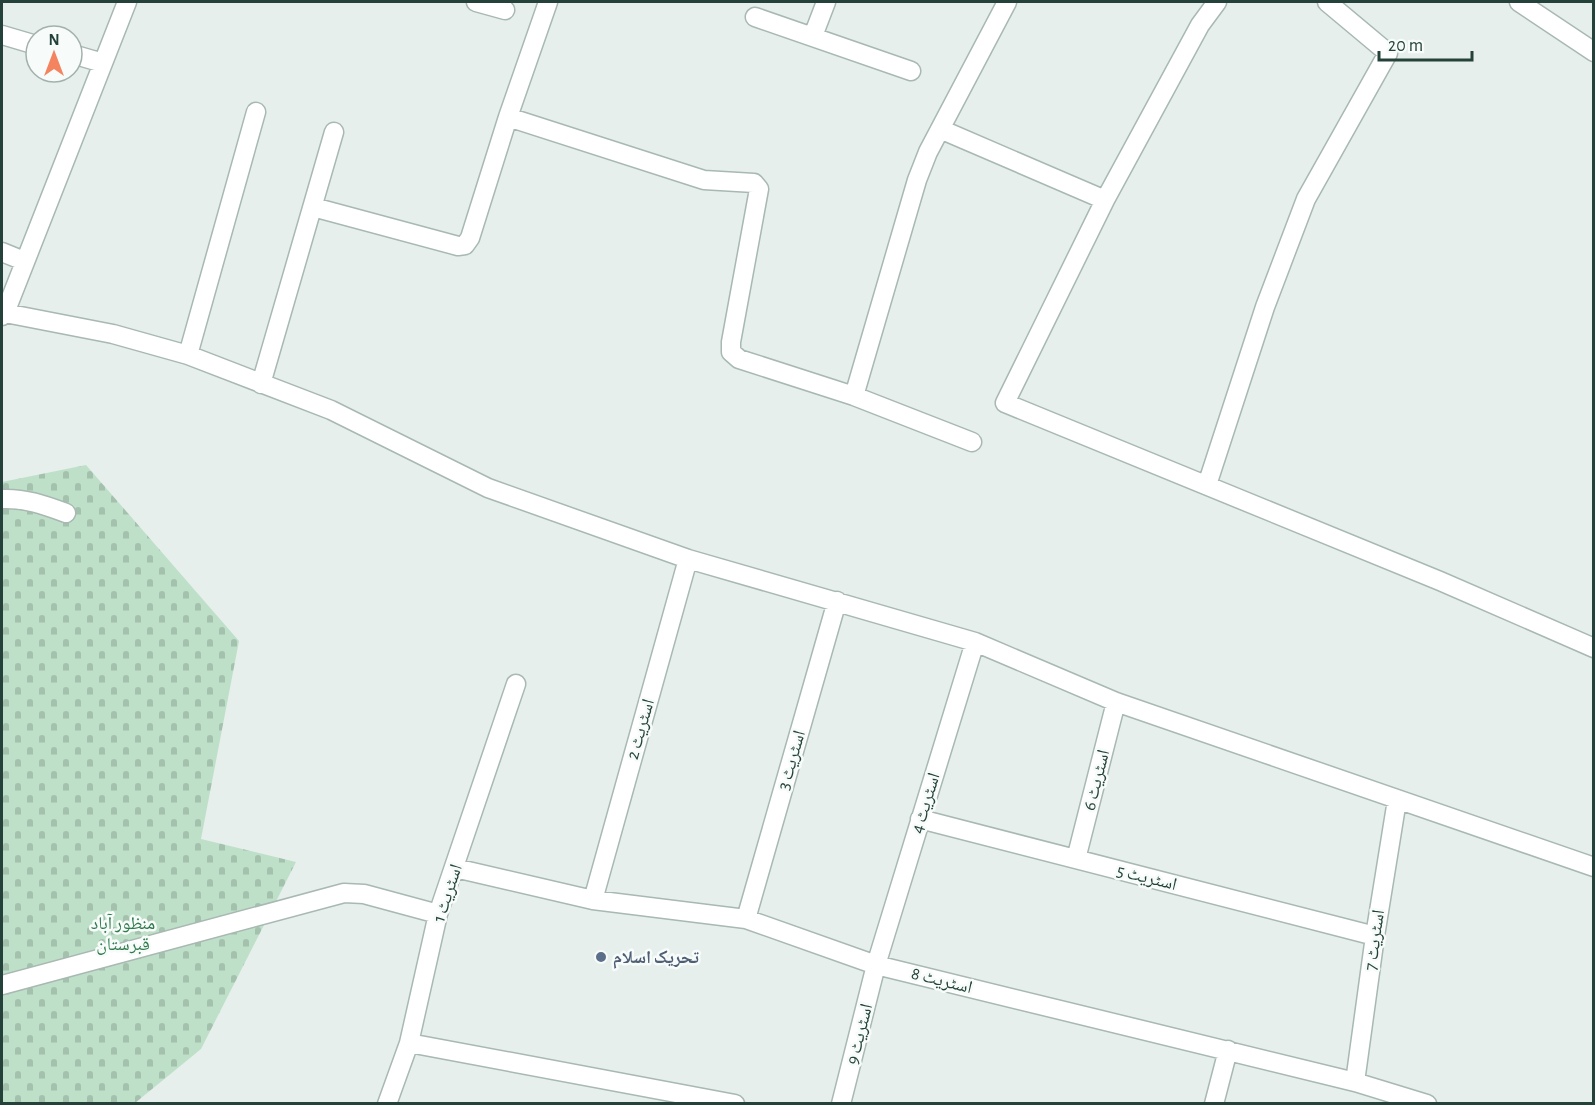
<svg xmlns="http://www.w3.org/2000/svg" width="1595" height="1105" font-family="'Alegreya Sans','Noto Naskh Arabic',sans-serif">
<defs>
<pattern id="cemetery-stones" width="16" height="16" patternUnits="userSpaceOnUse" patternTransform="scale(1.5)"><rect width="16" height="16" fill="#bfe0c8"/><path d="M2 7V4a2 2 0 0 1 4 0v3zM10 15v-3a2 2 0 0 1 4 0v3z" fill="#a4c1ad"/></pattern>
</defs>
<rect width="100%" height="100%" fill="#e6efeb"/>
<path fill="url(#cemetery-stones)" d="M86,465L239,641L201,839L296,862L201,1049L135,1103H2V482Z"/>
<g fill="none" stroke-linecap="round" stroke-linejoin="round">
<g stroke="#a8b8b2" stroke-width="21">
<path id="minor" d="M476,2L505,10
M1217,2L1200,25L1105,200L1005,403L1440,581L1594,648
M1519,2L1594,52
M755,17L911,71
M2,35L36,45
M813,36L826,2
M72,54L103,63
M508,117L704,180L754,183L759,189L731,342V352L739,359L854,396L972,442
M940,129L1105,200
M313,207L458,246L465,245L470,238L508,117L548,2
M2,252L24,261
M5,313L113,334L188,355L331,410L488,488L688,559L975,642L1116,702L1594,867
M2,316L5,313L127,2
M188,355L256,112
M261,384L334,132
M854,396L917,180L928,152L1007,2
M1207,485L1265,307L1306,199L1388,53L1327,2
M2,499C25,498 44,505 66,513
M920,819L1375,936
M1076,859L1116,702
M455,868L593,900L746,919L876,965L1355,1082L1427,1104
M593,900L688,559
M746,919L837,601
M2,985L344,893L364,894L438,914
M409,1043L735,1104
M1355,1082L1375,936L1397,800
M387,1104L409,1043L438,914L516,684
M841,1104L876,965L975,642
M1214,1104L1228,1050"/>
</g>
<use href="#minor" stroke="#fff" stroke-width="18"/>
</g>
<circle fill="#5c6f8a" stroke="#f7fbf9" stroke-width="2" cx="601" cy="957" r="6"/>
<g text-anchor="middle" stroke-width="5" stroke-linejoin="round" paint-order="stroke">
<g font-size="18" fill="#24423a" stroke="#f7fbf9">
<text transform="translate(640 729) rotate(-74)" y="6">اسٹریٹ 2</text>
<text transform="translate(791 760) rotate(-74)" y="6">اسٹریٹ 3</text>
<text transform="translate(1096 780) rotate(-76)" y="6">اسٹریٹ 6</text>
<text transform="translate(925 803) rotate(-73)" y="6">اسٹریٹ 4</text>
<text transform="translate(1147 877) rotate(14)" y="6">اسٹریٹ 5</text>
<text transform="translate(447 893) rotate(-72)" y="6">اسٹریٹ 1</text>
<text transform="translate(1374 940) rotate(-82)" y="6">اسٹریٹ 7</text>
<text transform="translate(942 980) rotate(14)" y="6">اسٹریٹ 8</text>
<text transform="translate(859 1034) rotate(-76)" y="6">اسٹریٹ 9</text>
</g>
<g font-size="18" fill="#2d7a4b" stroke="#f7fbf9">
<text x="123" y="929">منظور آباد<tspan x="123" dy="21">قبرستان</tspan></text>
</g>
<g font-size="18" font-weight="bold" fill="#4e5e75" stroke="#f7fbf9" text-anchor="start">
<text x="613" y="963">تحریک اسلام</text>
</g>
</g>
<rect width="1595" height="1105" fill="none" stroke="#24423a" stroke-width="6"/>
<g transform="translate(54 54)"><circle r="28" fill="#f7fbf9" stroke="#a3b1ad" stroke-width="1.5"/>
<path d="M0-4.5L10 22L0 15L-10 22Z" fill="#f4845f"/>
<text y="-9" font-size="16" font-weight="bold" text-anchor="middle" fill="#24423a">N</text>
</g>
<path d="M1379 51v9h93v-9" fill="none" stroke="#24423a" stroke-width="3"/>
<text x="1388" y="51" font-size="18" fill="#24423a" stroke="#f7fbf9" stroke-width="4.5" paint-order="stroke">20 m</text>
</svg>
